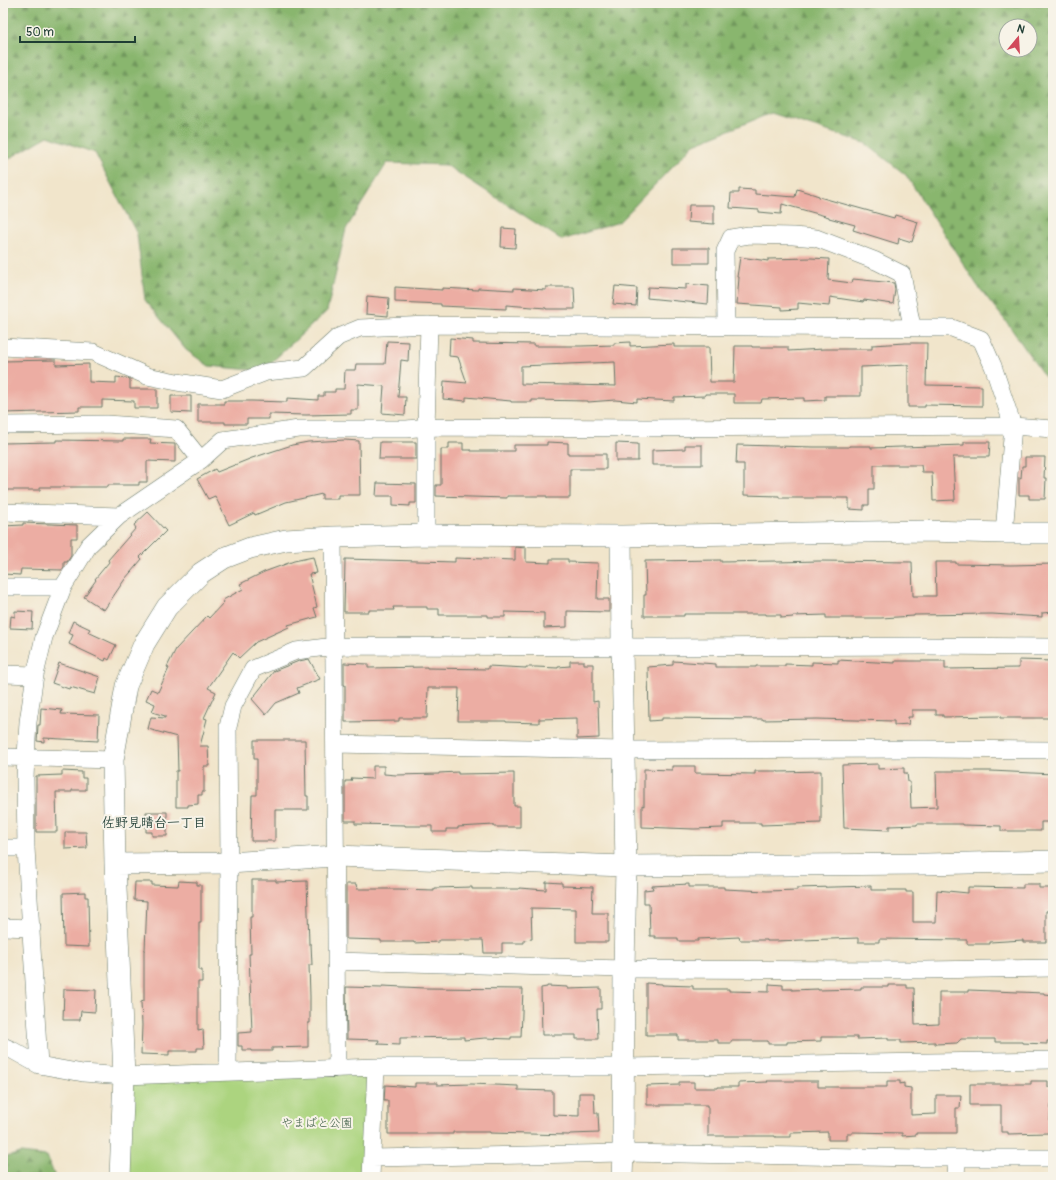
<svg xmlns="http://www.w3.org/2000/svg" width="1056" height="1180" font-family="Pangolin,'Klee One',sans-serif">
<defs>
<pattern id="forest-firs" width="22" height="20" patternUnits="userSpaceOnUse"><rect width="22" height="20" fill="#89b66e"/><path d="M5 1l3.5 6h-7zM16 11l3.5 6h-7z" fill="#6f955b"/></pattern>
</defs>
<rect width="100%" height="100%" fill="#f7f3e8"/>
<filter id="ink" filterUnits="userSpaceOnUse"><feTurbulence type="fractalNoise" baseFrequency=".025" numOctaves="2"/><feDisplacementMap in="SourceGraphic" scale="8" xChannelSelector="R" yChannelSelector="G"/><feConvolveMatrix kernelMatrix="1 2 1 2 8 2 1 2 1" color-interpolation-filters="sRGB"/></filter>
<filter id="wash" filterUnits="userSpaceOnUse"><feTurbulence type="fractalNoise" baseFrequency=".012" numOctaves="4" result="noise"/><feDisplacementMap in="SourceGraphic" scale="16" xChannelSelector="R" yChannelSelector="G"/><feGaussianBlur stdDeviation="0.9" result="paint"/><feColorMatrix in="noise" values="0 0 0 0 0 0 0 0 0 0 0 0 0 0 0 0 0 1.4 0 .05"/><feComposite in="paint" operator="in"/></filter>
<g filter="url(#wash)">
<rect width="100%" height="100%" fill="#f1e5cb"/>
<path fill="#acd47f" stroke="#66885a" d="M376,1067L371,1177H120L124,1076Z"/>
<path fill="url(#forest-firs)" stroke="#547a51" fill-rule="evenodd" d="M3,3H1053V382L1044,376L1008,324L977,285L906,175L865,143L771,113L694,144L619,222L562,240L446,165L387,163L346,229L327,311L262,371L209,366L186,350L145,300L137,234L95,153L48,136L3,162ZM1006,26H1030V50H1006Z
M21,1153L47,1156L55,1177H3V1158Z"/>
<g id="blocks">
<path fill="#ecada3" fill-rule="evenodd" d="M739,189L755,190V194L795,197L797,189L819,196V197L894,218L895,215L918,222L912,242L899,238L898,244L853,230L855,225L829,218V217L782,204L781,214L759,212V210L730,208L731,193H739Z
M689,205H714V224L688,222Z
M502,228L516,229L515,248L501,247Z
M673,248H709V263H673Z
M740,257L768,261V259L811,258L829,259L828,280L852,283L853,279L894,283L895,290L893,304L864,300L863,302L830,297L829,306L798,303V309L782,310V307L737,304L739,277H737Z
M686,284L709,286L708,304L647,298L648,287L686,289Z
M615,286L637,288L636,306L613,304Z
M395,287L442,290V288L478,290V288L514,290V288L546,290V287H574L575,309H546V308L506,305V309L441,306V304L395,302Z
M367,296L389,298L388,316L366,314Z
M450,338L473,340V343L534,344V346H581L614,345V343L630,342V346L674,344V347H709L710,382H734L735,346H752V347H788V351L824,349H872V345L905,343H927L926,385L982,386V406L925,405V407H908V365L861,367V396H825V400L804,401V398L762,399L761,403H734V394H705V396L674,397V401L637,399V402L615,400L588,402V401L532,400V402H511V401L466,397V401L443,399L444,381L467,383L458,357L449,356ZM615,362L616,386L521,384V366Z
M387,341L409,342L408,361L401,360L398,397H406L405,415L382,413L384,386L358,384V410H351V414L306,415L269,414V419H247V424H225V422H198V404H224V401H252L287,402V398L318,400V396H324V392H335V389H344L345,370H355L356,364H385Z
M54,360H56V365L89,364V382L116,383V377L126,378L130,379V389H157V408H134V401L102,400V407H79V411L3,413V361Z
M171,396H191V413L171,412Z
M123,439H151L150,443L175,444V462L147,461V482H139V485H108V487H40V490H3V443L56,442V440L123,441Z
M345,440L359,441L360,495H338V499H322V494L286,502L255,515L254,513L229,525L215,496L208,499L197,479L215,469L217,472L252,458L292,445L308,442Z
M380,442H416V459H379Z
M547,442L568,443V454H606V469H570V498H547V496H507V498L436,496V485H441V449H449V443H463V450H471V451H514V445H547Z
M964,442H990L989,457H953L955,500L933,501L932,472H922L921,465H874V489H869V505H864V510L849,509V498H779V496L744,495V464H736L737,445L814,447H849V446H871V448L964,445Z
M616,443L638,444V461H616Z
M685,445H702V465H652V450L685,449Z
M1025,457H1045L1044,478H1046L1045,499H1029V495H1019V477L1021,478L1022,466H1025Z
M377,483L416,484V503H410V506L393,505V496H376Z
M148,512L166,531L140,557L142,559L125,579L104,610L84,597L96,580L95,579L109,562L108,560L136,528L134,525Z
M23,523L77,525V538H71V556L67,562H64V567L62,570L21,569L20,575L3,574V526L23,525Z
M515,547L526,548V562L550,563V559H568V562L598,563L597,599H609V612L567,611V627L544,628V613L505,612V617H488V615H439V609H427V607H393L394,610H369V612H344L345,559L455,562V558L515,560Z
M313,557L317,573L309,574L317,607L314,608L317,617L288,625L289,627L256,642L239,658L233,652L208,688L216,692L204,718L207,719L200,746H208L209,766H204V792H202V795H198V804L188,805V807H176V771H178L177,737L148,729L151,717L165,718V716L152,712L155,704L146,700L151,689L158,692L169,668L167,667L176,649L207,616L209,618L224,602L223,600L243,589L240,584L264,572L294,561Z
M721,560V562L776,561V562L819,561L912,562L913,596H936L935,562H956V564L1011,565L1053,564V612L1042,613V617L992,614L914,615V616L881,618H826V615L793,616V617L781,618V615H766V614H684V616H644V595H646L645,561Z
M15,611L33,612L32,629L10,628L11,616L15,617Z
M73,621L90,629L88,632L116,645L109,660L106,658L105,661L69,644L73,635L68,633Z
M309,659L320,679L297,688L299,693L276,703L266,715L252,699L274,671L299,661Z
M838,660L895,663V661H945V669L1019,668V660L1053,661V718H1000V716L943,717V715H936V710H912V717H908L909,724L894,725V721L817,719L763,720V719L662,718V720L649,721L648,667L673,665V661L716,664V667H756V666H785V664L812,665V662L838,663Z
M570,661H584V664H593V702L598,701L599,738L577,739V718L539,719V723L506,722V721H458L459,688H428L427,718H399V721L345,722V685H344V663L368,664V668L427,667V668L488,669V666L526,668V667H536L558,668V667L570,666Z
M59,663L100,677L95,694L70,687L69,689L52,683Z
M41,708L62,710L61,714L99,715L98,741L44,738V742L37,741L38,725H40Z
M254,740H305L306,796H308V810H275V841H251L252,795H257V759H254Z
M878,764V769L904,768V773H907L908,782H910L911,808L937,807L936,771H991L1053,774V822H1041V831H1001V826L963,825V824H917V825L889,826V830L844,828L842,765Z
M373,766H384V774L396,775L439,774V773L458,772V774L514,773V806H520V827H494V825L458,827V829H446V832H432V826H405V825L355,824V821H345V781H351L352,778L373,779Z
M672,766H695V773L755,774V771H778V772L821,771V823L761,825V823H723V828L694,829L642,827V805L644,806V769L672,770Z
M62,771L82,772V778H86V790H72V792H56L57,832H36V776L62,775Z
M146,812H167V836H152V832H146Z
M65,832H86L87,848L65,849Z
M252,880H276V882L307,881L309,944H311L312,965H309L310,996V1023H308V1047L272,1048V1051H251V1050H242V1046H238V1033L252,1032L249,954H251L250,917H252Z
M179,881L197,882V885H201V922H199V970H202V982H198V1030L203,1029L204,1048H197V1051H169V1055L141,1054L142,1025L141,1002L144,1001V950H145L147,901L134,900L135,882H152V885L178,886Z
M546,882L562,883V886L593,887L592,913H608V942H576V909L531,908L532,939L524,940V943H502V953H484L483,940H439V942L414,943V942H381V940L346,939V884H356L357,889H399L434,890V888L472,887V889H519V888L546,890Z
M689,884V887H724V889L767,891L797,890V888L871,886V890H906V892H913V922H936L937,890L968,893V887L1023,888V884H1039V888H1053V910L1046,911V942H1023V940L990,942V944H967V940L879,939V942H858V938L775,941H767V940H740L739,937L698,939V941H678V938H655V936H650L649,903H644V890L653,889L652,886Z
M85,892V897H88L89,947L64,946L63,893Z
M646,983L662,984V985L693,986V989H729V991L769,992V984L783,985V989H792V990L818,989V990L861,989V987H889V985H907V988H914L915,1025L939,1024V992H968V990L1044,993V994L1053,995V1041H1047V1044L1022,1043V1042H995V1039H961L957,1043L935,1044V1042L901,1043V1040H888V1038L857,1039V1037H821V1041L787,1042V1044H768V1041H731V1043H718V1040H678V1035H646Z
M382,986L425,988L523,989L521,1037H511V1039L485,1038L464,1040V1037L400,1038V1045L378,1044L379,1040L347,1039L346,987L382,988Z
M547,986L568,987V989L601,988V1009H597L598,1039H576V1035H542L541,988L547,987Z
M64,989L96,990L95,1012L81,1011L80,1020H63Z
M767,1081H818V1087H887V1081H900V1084L904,1083V1087L911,1088V1115L936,1114V1095H961L960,1108H956V1133H916V1135L902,1136V1133L852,1132V1134H847V1140H828V1132L791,1133V1137H775V1136H708V1107H707V1105H647V1086L679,1085V1082H694V1088H718V1087H738V1083L768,1082Z
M1031,1081H1048V1087H1053V1104H1051L1049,1133L1008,1134V1132H1001V1105H970V1084H1031Z
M415,1083H437V1085L472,1084L518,1086V1090L553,1091V1115L579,1116V1093H594L595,1113H598L599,1133L570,1134L569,1135L490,1133V1132H453V1134H388V1101H384L385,1085L415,1087Z"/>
</g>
</g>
<g filter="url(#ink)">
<use href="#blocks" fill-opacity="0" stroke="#687869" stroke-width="1"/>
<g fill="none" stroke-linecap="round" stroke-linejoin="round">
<g stroke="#687869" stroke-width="18">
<path id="minor" d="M726,326L725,251L731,238L749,235L793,236L816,238L876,261L902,274L912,327
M3,347L93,352L147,376L177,382L222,389L266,372L304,368L338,337L360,328L429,325L952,328L981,339L993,366L1013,426L1004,533
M3,425L107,424L176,429L201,460
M3,512L119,516
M426,535V427L429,325
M333,537L337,1069
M3,587H63
M3,674L35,675
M335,744L624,750L925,749L1053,750
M3,757L113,760
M3,848H26
M3,927L32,928
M336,961L624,969L925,970L1053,968
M3,1046L12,1050L39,1065L83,1073L124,1076L376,1067H624L1053,1060
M39,1065L26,848L25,778L26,757L28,722L35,675L44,637L63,587L89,545L119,516L201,460L223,440L299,429H407L426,427L647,428L1013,426L1053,429
M228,1072L229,863L228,727L233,706L253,669L296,651L334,646L657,647L927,646L1053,647
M372,1158L623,1153L922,1158H1053
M371,1177L376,1067
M956,1177L957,1158"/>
</g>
<g stroke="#687869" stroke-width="22">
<path id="tertiary" d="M621,536L622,647L626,866L624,969L623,1153L622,1177
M115,864L229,863L335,856L626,866L926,864L1053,861
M120,1177L124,1076L115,864L113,760L126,686L144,644L167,607L201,573L224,558L250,548L286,540L333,537L426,535L621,536L926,531L1004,533H1053"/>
</g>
<use href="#minor" stroke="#fff" stroke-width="17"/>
<use href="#tertiary" stroke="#fff" stroke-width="21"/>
</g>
</g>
<g text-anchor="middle" stroke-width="4" stroke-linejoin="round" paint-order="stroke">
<g font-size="12" fill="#3b5b43" stroke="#f7f3e8">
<text x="317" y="1127">やまばと公園</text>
</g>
<g font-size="13" font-weight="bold" fill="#1f3d34" stroke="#f7f3e8">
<text x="154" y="827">佐野見晴台一丁目</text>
</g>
</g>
<rect width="1056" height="1180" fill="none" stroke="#f7f3e8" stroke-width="16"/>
<g transform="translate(1018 38) rotate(18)"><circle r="19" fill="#f7f3e8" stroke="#a1aaa0"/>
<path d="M0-3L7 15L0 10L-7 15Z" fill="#d1495b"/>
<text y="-6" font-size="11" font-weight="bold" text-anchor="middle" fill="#1f3d34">N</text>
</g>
<path d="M20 36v6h115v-6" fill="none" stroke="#1f3d34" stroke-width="2"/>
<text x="26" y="36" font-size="12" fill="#1f3d34" stroke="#f7f3e8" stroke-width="3" paint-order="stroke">50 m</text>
</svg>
